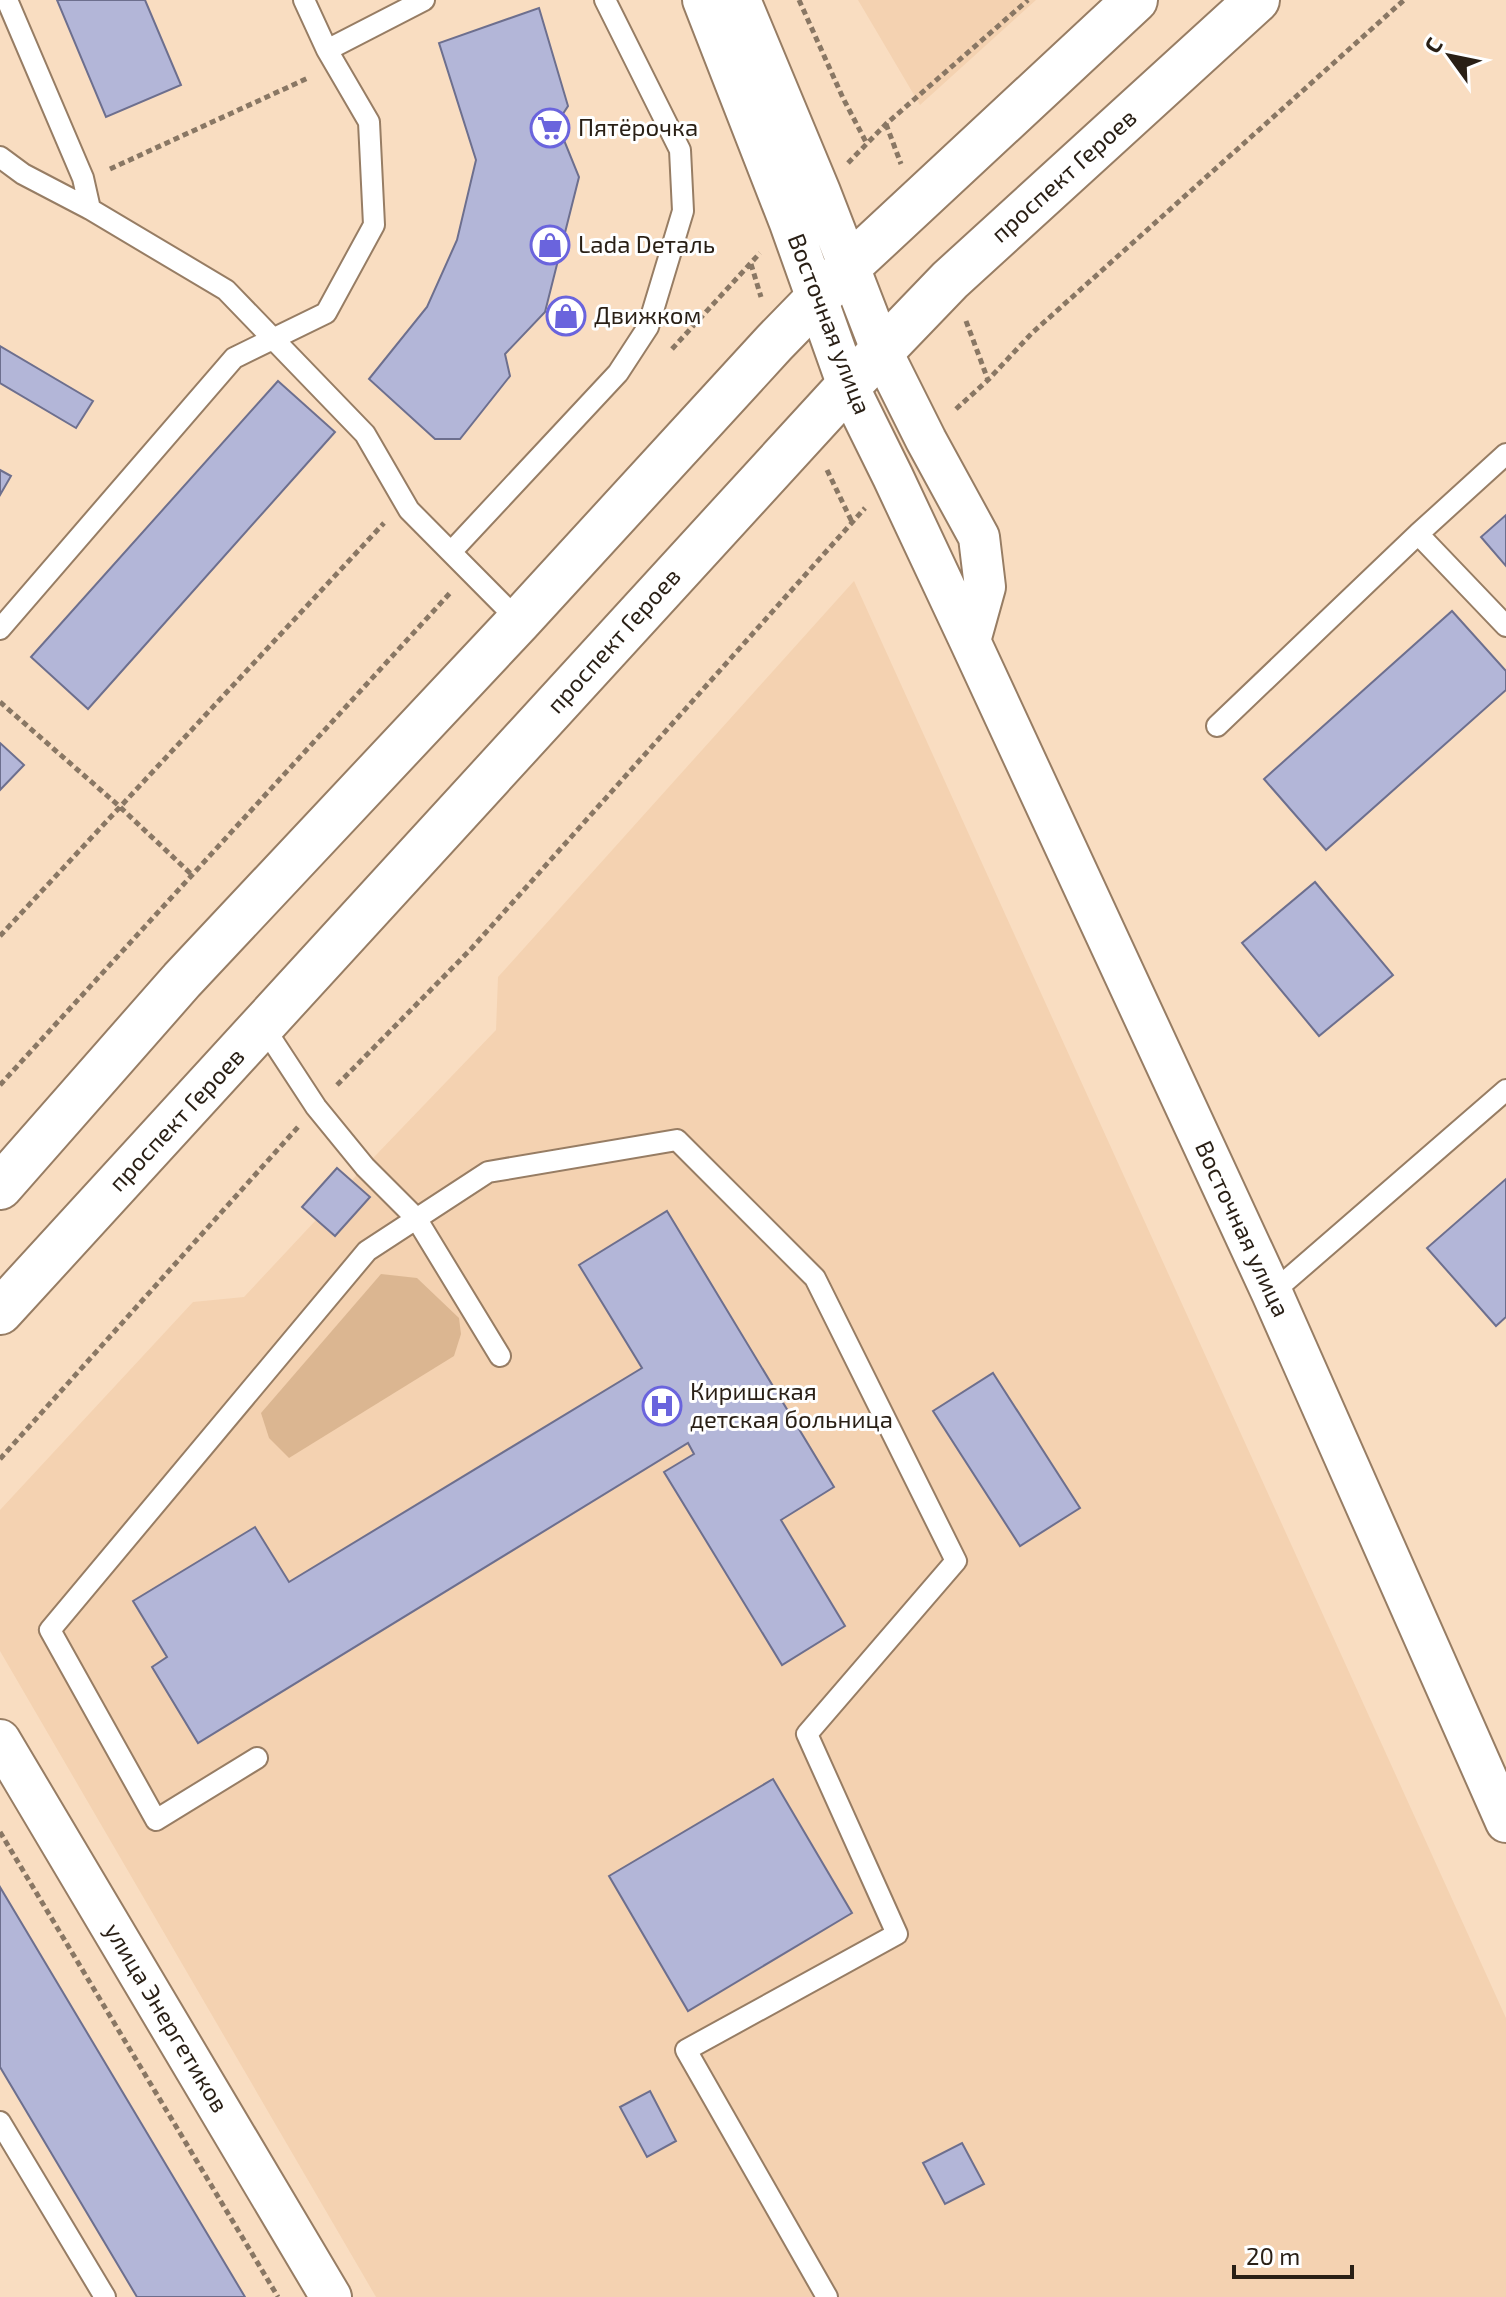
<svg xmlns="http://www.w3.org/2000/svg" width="1506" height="2297" font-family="'Exo 2',sans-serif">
<rect width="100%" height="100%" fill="#f9ddc1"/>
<path fill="#f4d2b1" d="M858,0H1036L920,105Z
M854,581L1506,2018V2297H376L0,1651V1510L193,1302L244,1297L316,1220L302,1207L337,1168L352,1180L496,1030L498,977Z"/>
<path fill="#dbb691" d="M381,1274L417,1278L459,1318L461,1334L454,1356L289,1458L269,1438L261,1413Z"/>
<path fill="#b3b6d8" stroke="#6d6f8e" stroke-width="2" d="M57,0H145L181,85L106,117Z
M539,8L568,106L557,123L579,177L545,312L505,354L510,376L460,439H435L369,379L427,307L457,240L476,160L439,43Z
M0,346L93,401L76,428L0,383Z
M278,381L335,432L88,709L31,657Z
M0,470L11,476L0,495Z
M1506,515V566L1481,537Z
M1452,611L1506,671V690L1326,850L1264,779Z
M0,743L24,765L0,790Z
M1315,882L1393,975L1319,1036L1242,943Z
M337,1168L370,1197L335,1236L302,1207Z
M1506,1179V1317L1496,1326L1427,1248Z
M667,1211L834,1487L781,1520L845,1626L782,1665L664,1472L694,1454L688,1443L198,1743L152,1667L167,1657L133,1601L255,1527L289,1582L642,1368L579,1265Z
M993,1373L1080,1508L1020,1546L933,1411Z
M773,1779L852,1913L688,2011L609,1876Z
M0,1887L245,2297H137L0,2067Z
M650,2091L676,2141L647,2157L620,2107Z
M962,2143L984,2184L945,2204L923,2163Z"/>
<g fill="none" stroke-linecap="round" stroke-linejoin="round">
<g stroke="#977d64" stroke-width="24">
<path id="service" d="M7,0L83,178L90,209
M304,0L327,50
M0,157L23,174L90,209L226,290L365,434L409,510L519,621
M1418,534L1506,626
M451,552L618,373L648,327L683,211L680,150L605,0
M0,629L234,358L326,313L374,225L369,122L327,50L424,0
M1217,726L1418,534L1506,454
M263,1026L316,1107L365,1167L416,1218L500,1356
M1272,1293L1506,1090
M257,1758L156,1820L50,1630L367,1251L488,1172L677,1140L815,1278L956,1561L807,1734L897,1934L686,2050L827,2297
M0,2122L105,2297"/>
</g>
<g stroke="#977d64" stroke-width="44">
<path id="minor" d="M703,0L790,223L848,386L893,477L970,641L1272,1293L1506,1822
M740,0L820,192L882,352L926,440L979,537L985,587L970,641
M0,1740L331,2297"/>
</g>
<g stroke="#977d64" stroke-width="48">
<path id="secondary" d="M0,1187L182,980L519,621L774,343L849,266L1135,0
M0,1312L848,386L950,280L1257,0"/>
</g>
<path stroke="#897764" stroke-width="5" stroke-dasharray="6 4" stroke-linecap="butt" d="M799,0L843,98L867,144
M886,124L901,164
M848,163L886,124L1028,0
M110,169L308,78
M751,264L761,297
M966,321L988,380
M672,349L760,253
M956,409L988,380L1032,333L1404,0
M827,470L852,522
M0,702L119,806L191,874
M0,936L384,523
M0,1085L450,593
M337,1085L471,949L865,508
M0,1459L298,1127
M0,1832L278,2297"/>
<use href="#service" stroke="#fff" stroke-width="20"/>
<use href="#minor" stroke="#fff" stroke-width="40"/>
<use href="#secondary" stroke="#fff" stroke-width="44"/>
</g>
<defs>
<g id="supermarket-ring" transform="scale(2)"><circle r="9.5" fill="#fff" stroke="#6a64dd" stroke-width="1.5"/><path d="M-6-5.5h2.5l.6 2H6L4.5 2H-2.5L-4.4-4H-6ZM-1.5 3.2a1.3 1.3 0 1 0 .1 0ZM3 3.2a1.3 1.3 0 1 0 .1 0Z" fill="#6a64dd"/></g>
<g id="shop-ring" transform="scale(2)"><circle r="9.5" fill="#fff" stroke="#6a64dd" stroke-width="1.5"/><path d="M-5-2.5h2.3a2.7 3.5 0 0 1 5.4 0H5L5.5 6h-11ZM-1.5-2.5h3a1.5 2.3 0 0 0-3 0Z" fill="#6a64dd"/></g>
<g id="hospital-ring" transform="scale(2)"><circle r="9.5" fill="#fff" stroke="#6a64dd" stroke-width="1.5"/><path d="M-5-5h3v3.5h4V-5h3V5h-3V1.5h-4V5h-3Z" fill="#6a64dd"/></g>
</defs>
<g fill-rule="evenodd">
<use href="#supermarket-ring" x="550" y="128"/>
<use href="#shop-ring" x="550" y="245"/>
<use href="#shop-ring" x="566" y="316"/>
<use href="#hospital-ring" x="662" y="1406"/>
</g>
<g text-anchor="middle" stroke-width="6" stroke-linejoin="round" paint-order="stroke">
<g font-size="24" fill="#291f15" stroke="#fff" text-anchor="start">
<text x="578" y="136">Пятёрочка</text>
<text x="578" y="253">Lada Dеталь</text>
<text x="594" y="324">Движком</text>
<text x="690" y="1400">Киришская<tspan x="690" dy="28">детская больница</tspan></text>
</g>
<g font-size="24" fill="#291f15" stroke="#fff">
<text transform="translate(1064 176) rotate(-42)" y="8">проспект Героев</text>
<text transform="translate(829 324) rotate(69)" y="8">Восточная улица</text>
<text transform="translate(614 641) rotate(-48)" y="8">проспект Героев</text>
<text transform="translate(177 1120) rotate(-47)" y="8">проспект Героев</text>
<text transform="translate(1242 1229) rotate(65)" y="8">Восточная улица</text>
<text transform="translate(166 2018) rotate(59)" y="8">улица Энергетиков</text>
</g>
</g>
<g transform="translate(1450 56) rotate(303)" stroke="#ffffff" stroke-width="6" paint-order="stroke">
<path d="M0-6L14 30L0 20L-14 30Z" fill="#291f15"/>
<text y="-12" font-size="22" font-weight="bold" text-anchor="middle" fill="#291f15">С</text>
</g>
<path d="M1234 2265v12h118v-12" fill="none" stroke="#291f15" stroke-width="4"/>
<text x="1246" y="2265" font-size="24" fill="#291f15" stroke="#ffffff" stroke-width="6" paint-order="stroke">20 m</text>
</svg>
